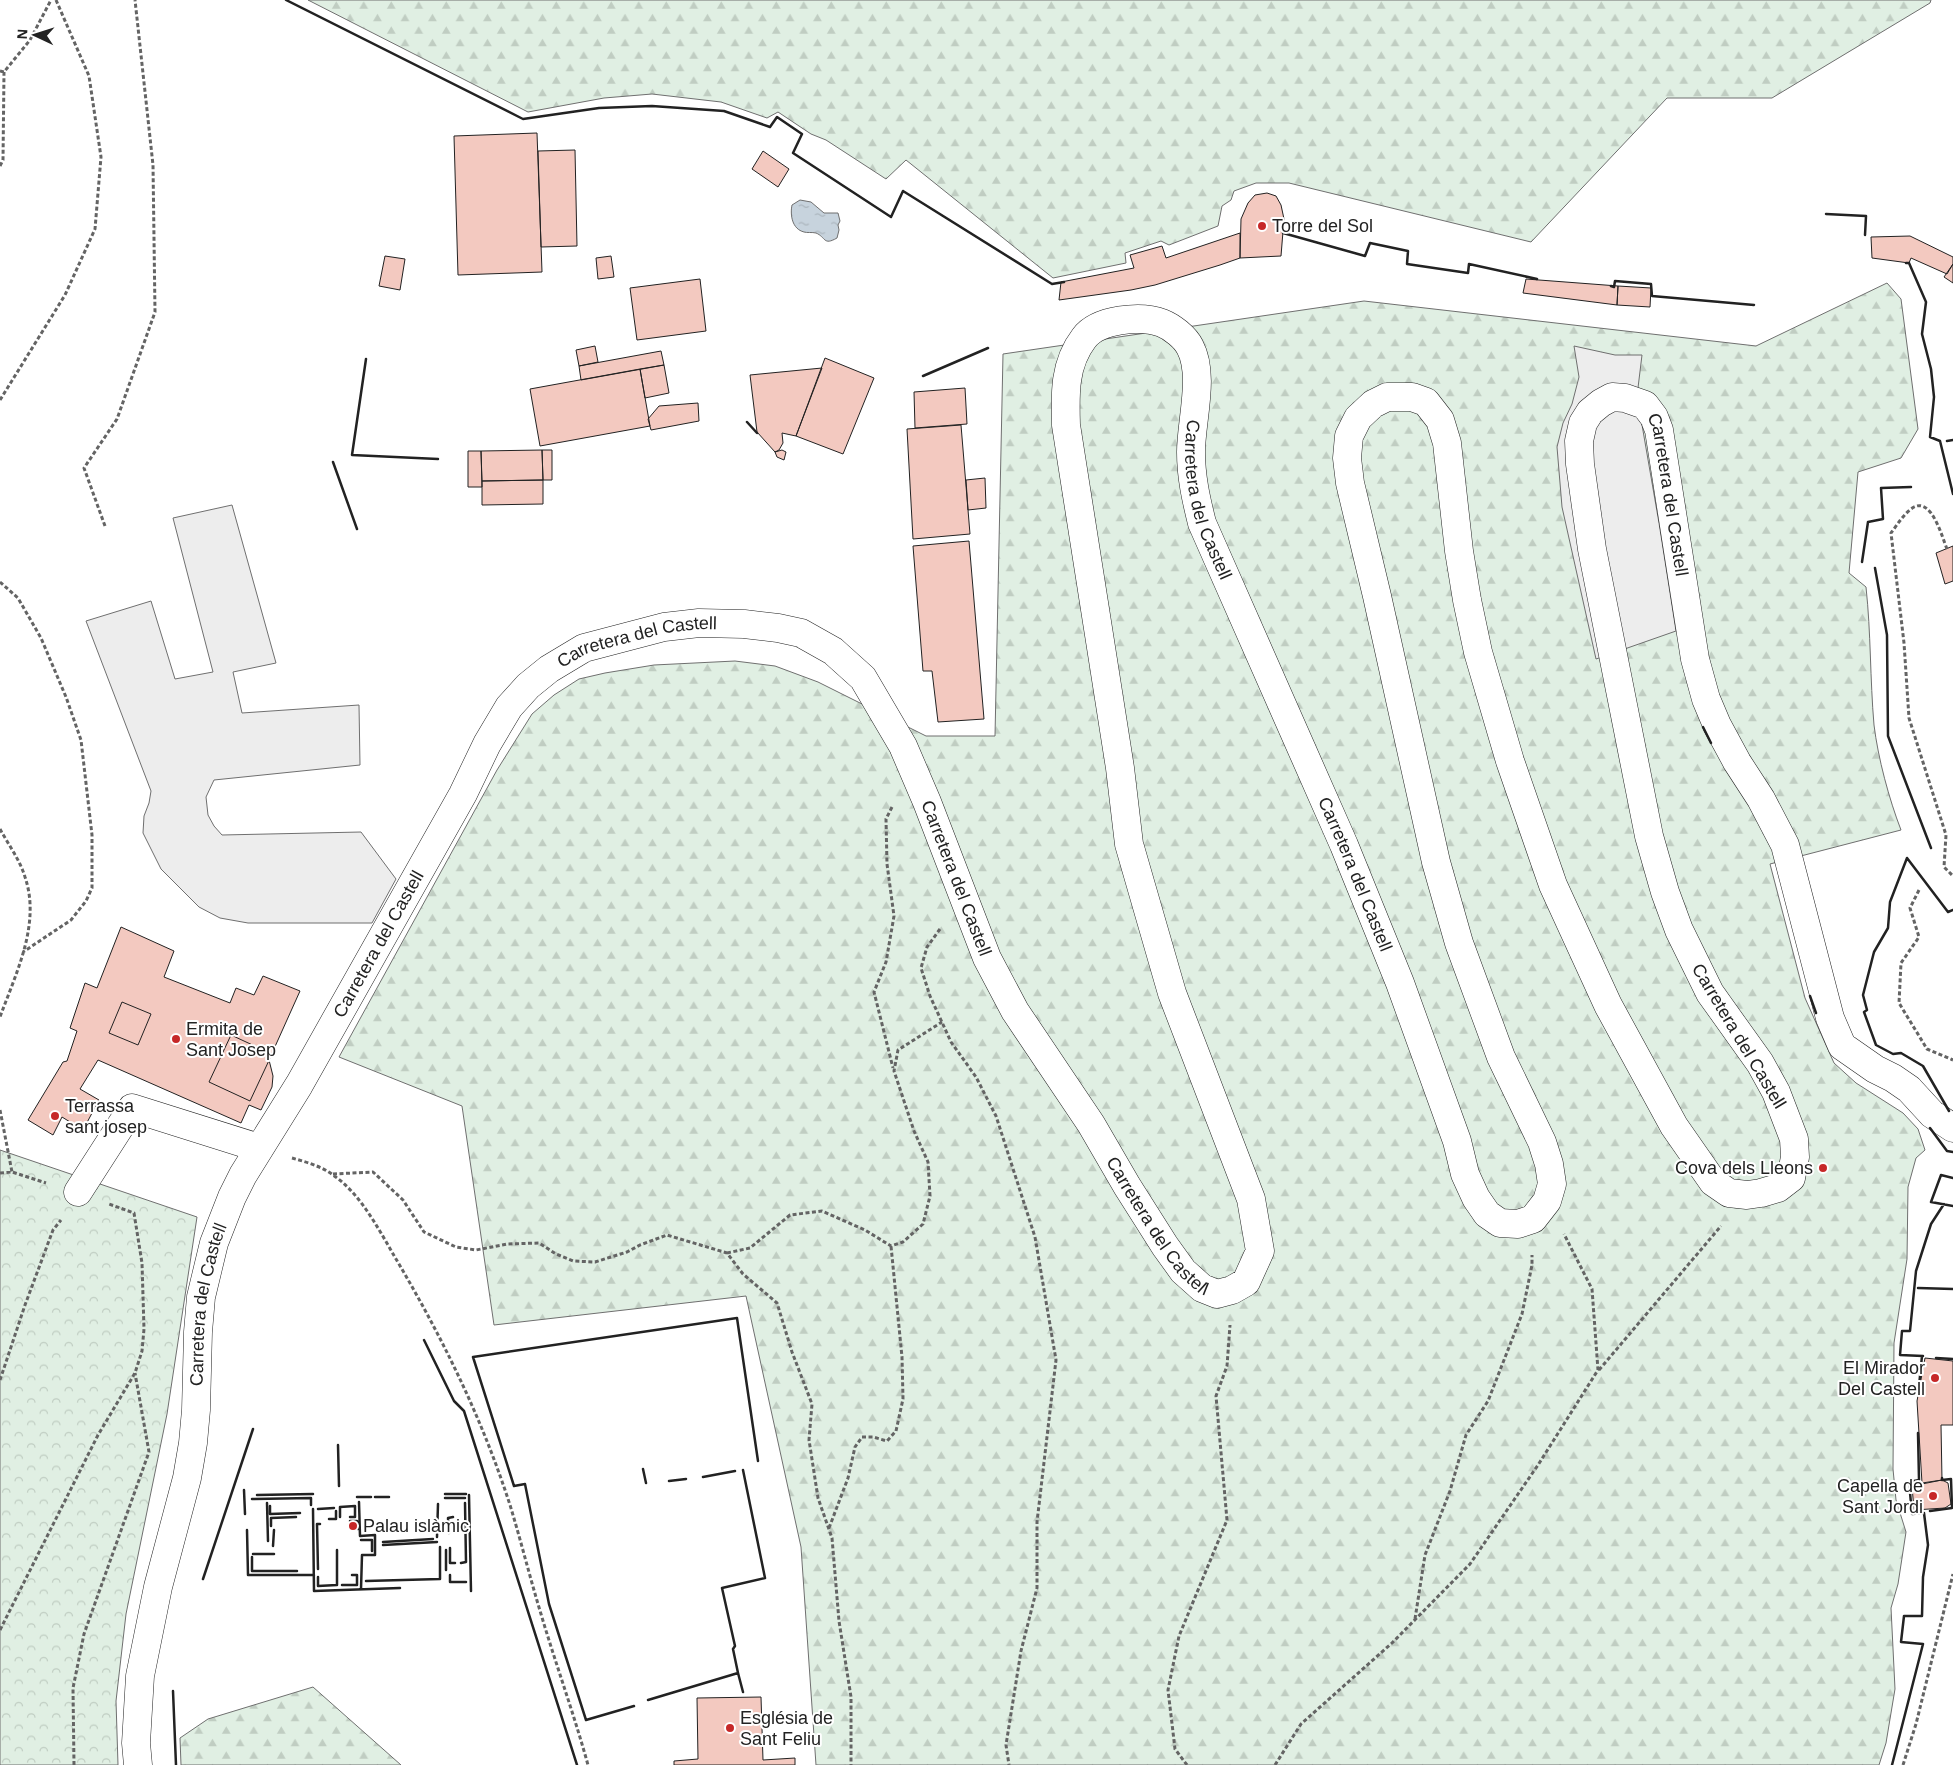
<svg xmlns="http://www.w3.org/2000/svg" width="1953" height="1765" font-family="Arial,sans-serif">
<defs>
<pattern id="forest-firs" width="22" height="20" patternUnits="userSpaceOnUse" patternTransform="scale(1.25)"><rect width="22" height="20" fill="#e0efe3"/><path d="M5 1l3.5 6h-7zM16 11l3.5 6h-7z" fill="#c0cdc2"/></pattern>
<pattern id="park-crowns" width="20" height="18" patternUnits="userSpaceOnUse" patternTransform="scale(1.25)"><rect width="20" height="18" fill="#e0efe3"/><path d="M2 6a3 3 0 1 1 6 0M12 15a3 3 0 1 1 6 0" fill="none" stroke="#c0cdc2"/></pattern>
<pattern id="water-ripples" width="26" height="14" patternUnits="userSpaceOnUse" patternTransform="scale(1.25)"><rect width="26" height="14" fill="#c7d3dd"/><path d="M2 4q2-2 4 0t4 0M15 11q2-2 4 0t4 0" fill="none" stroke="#abb5bd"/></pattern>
</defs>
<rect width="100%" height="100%" fill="#fff"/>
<path fill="url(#forest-firs)" stroke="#6f6f6f" d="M308,0H1931L1930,3L1772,98H1667L1531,242L1289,183H1256L1234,191L1231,200L1222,206L1218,226L1169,245L1161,241L1125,253L1126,263L1053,278L906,160L886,179L826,140L811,134L778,112L767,118L721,102L652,94L604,98L528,112Z
M1887,283L1901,299L1918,429L1901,458L1858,472L1849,573L1866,587C1871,633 1870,679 1874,725C1878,758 1889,799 1901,830L1770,864L1805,998L1834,1063L1856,1083L1903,1113L1918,1129L1925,1150L1916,1158L1908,1187L1907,1259L1894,1343L1893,1469L1896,1500L1906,1532L1898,1584L1891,1608L1895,1689L1886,1743L1879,1765H816L801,1547L746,1296L494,1325L462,1106L339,1057L497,770L532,714L554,695L579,679L605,673L654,665L735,661L775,666L818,682L926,736H995L1003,354L1364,301L1756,346Z
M313,1687L401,1765H181L180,1738L208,1719Z"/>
<path fill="url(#park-crowns)" stroke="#6f6f6f" d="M0,1150L197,1217L167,1414L126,1614L116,1701L118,1765H0Z"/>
<path fill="#ededed" stroke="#6f6f6f" d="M1574,346L1615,355H1642L1637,396L1659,523L1676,631L1596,659L1562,507L1557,447L1563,423L1572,404L1579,377Z
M232,505L276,663L233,672L242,713L359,705L360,765L214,780L206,797L208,815L214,826L222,835L361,832L396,879L372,923H248L220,918L199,907L161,869L143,833L144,816L149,803L151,791L86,621L151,601L175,679L213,672L173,518Z"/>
<path fill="url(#water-ripples)" stroke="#6f6f6f" d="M800,200L811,202L824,213H838L840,221L838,225L839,230L837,238C823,246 826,237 816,233C812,232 807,233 804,232C792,229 790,215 792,205Z"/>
<path fill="#f3c9c0" stroke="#222" d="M537,133L542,272L458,275L454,136Z
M575,150L577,246L541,247L538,151Z
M763,151L789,169L778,187L752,169Z
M1267,193L1276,196L1281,205L1284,219L1281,256L1240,258L1241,219L1248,203L1255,195Z
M1240,233V258L1220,265L1155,285L1131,290L1059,300L1061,282L1134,268L1130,255L1162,246L1166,258Z
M1910,236L1953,257V264L1947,274L1911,258L1909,263L1872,258L1871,237Z
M385,256L405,259L400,290L379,286Z
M611,256L614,277L598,279L596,258Z
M1953,264V283L1944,277Z
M700,279L706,331L637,340L630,288Z
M1526,279L1618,286L1617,305L1523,293Z
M1618,286L1651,288L1650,307L1617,305Z
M595,346L598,362L579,366L576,350Z
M661,351L664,365L581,380L579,366Z
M825,358L874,378L843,454L796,436Z
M664,365L669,393L645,398L640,369Z
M822,368L796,436L782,433L783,443L779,450L775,452L757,432L750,375Z
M640,369L650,426L540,446L530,389Z
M965,388L967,424L915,428L914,392Z
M698,403L699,421L651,430L648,419L659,406Z
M961,425L970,534L913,539L907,429Z
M542,450H552V480H543Z
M542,450L543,480L482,481L481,451Z
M782,450L786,452L784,460L777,457L775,452Z
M468,451H481L482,487H468Z
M985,478L986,508L968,510L966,480Z
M543,480V504L482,505V481Z
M969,541L984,719L938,722L932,671H923L913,546Z
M1953,546V581L1945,584L1936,553Z
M121,927L174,951L164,977L230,1003L236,988L254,995L263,976L300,991L269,1060L273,1076L272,1087L261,1110L249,1105L241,1123L98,1060L80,1089L99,1100L83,1130L62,1117L53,1135L28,1120L63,1062L67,1061L77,1031L70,1028L85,983L97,988Z
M122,1002L151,1014L138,1045L109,1033Z
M231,1035L272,1054L250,1101L209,1082Z
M1925,1358L1953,1361V1425H1941L1942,1480L1922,1483L1917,1401Z
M1942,1480L1948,1483L1951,1504L1945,1508L1914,1510L1912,1486Z
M761,1697L763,1760L795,1758V1765H674V1761L698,1759L697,1698Z"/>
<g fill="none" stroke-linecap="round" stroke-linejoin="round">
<g stroke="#222" stroke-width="29">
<g id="street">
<path d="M78,1192L132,1108L259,1148"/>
<path id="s1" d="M138,1765L136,1743L140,1676L158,1587L187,1478L193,1443L196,1410L198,1332L201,1297L214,1243L232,1197L243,1175L299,1085L463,794L487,744L509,707L528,686L549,669L584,648L664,627L699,623L744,624L778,628L801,633L833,651L863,678L903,746L927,802L987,958L1015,1011L1091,1124L1127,1186L1165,1246L1183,1271L1202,1288L1217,1294L1232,1290L1246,1282L1260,1251L1251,1199L1172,993L1129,844L1120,768L1066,425C1065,394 1064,364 1084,338C1098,319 1141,315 1162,323C1172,327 1185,337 1190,347C1205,375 1191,421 1191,452C1191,477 1196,499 1202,523L1344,845L1400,983L1457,1141L1465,1174L1476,1198L1487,1214L1500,1223L1518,1224L1533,1219L1547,1201L1552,1184L1549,1164L1542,1142L1501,1057L1459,943L1436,862L1377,596L1350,483L1347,458L1349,436L1358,418L1373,404L1387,397H1412L1426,402L1440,420L1447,443L1459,551L1467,600L1478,652L1510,761L1553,885L1608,1005L1674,1126L1713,1182L1729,1193L1747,1195L1761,1193L1778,1188L1791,1178L1795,1157L1794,1139L1776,1092L1760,1063L1710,993L1679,930L1665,892L1649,836L1592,549L1580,464L1579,441L1583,423L1590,412L1601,403L1612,397L1625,398L1645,405L1654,417L1659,430L1695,659L1706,699L1717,725L1737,762L1761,799L1785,845L1830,1018L1842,1046L1875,1069L1893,1078L1909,1089L1932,1114L1953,1128"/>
</g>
</g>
<path stroke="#646464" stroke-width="3" stroke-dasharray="4 2.5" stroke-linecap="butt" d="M0,71L4,72L30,40L51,0
M0,166L3,160L4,72
M0,400L65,295L95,229L101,157L89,76L56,0
M105,526L84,468L117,419L155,312L153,165L135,0
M1947,549C1942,537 1932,498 1914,507C1905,512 1897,525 1891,533L1904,643L1909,718L1946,835L1944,867L1953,876
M0,582L18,598L41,638L66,697L81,740L92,835V888L86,901L71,920L23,952
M892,807L886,819L887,864L894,916L886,962L874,992L893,1068
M0,829C8,844 20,860 25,877C41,924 16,973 0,1017
M1919,890L1910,908L1919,937L1901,963L1899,1003L1927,1049L1953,1060
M940,929L927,947L921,968L930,996L951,1042L976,1077L996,1116L1035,1237L1056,1360L1037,1522V1588L1021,1651L1006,1745L1009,1765
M0,1110L12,1172
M292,1158C306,1162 321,1166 333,1175C361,1194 379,1230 396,1259C442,1337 482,1418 510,1505C521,1541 530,1578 541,1614C556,1665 574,1714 588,1765
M0,1173L12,1172L46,1183
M333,1174L373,1172L403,1200L424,1232L456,1247L476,1250L507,1244L539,1243L556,1254L573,1261L595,1262L627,1252L640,1245L667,1235L727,1253L743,1274L777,1303L792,1352L812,1404L809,1440L818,1498L832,1538L839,1621L851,1697V1765
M727,1253L750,1248L790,1215L822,1211L865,1230L891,1246L903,1242L923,1224L930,1196L928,1162L914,1131L894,1071L898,1050L942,1022
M1599,1370L1721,1226
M0,1380L25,1305L53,1230L61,1220
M829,1528L848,1478L855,1447L862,1437H873L887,1441L896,1431L903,1399L902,1357L891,1246
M1415,1619L1425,1555L1450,1491L1466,1435L1488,1401L1522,1314L1532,1265V1255
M0,1630L98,1435L135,1373L142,1351L144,1329L142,1263L134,1213L109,1204
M74,1765L73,1688L84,1634L149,1452L135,1373
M1187,1765L1175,1749L1168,1690L1179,1636L1227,1520L1216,1396L1227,1366L1230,1325
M1275,1765L1301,1724L1392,1643L1470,1564L1538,1465L1598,1370L1592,1289L1564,1234
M1903,1765L1916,1724L1953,1574"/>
<use href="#street" stroke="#fff" stroke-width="28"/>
<path stroke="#222" stroke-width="2.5" d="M286,0L523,119L599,108L652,106L724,111L770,127L777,117L802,134L793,153L891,217L903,191L1052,284L1064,282
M1826,214L1866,216L1865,235
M1283,232V233L1365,256L1370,243L1408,251L1407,264L1468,273L1469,264L1537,279
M1906,263H1909L1926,302L1922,334L1931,369L1934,397L1930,437L1940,441L1953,494
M1611,286L1614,287L1615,281L1651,284L1652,296L1754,305
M366,359L352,455L438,459
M923,376L988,348
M747,422L757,433
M1947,441L1953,440
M333,462L357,529
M1862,562L1868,522L1883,519L1881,488L1911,487
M1875,568L1887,635L1888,736L1931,848
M1703,727L1711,743
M1907,858L1890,902L1888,928L1874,952L1863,995L1867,1010L1864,1012L1876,1045L1893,1054L1901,1053L1923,1066L1949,1111
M1907,858L1948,912L1953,910
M1810,996L1816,1013
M1930,1128L1947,1151L1953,1152
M1953,1178L1941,1175L1931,1202L1953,1206
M1918,1288L1953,1289
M424,1340L454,1401L464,1411L577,1765
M1923,1356L1900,1355L1902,1331H1910L1916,1271L1931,1224L1944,1204
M1936,1358L1953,1359
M1919,1386L1922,1356
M338,1445L339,1486
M643,1469L646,1483
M703,1477L735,1471
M669,1481L686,1479
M244,1490L245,1514
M445,1494H466
M257,1495L313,1494
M469,1495L471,1591
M357,1497H371
M375,1497H389
M445,1498H465
M252,1499L311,1498V1505
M359,1502L360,1536L375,1535V1555H362L361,1589
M267,1503L268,1541
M270,1506V1514L300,1513
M313,1509L314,1591L400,1588
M318,1509L334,1508
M1930,1511L1952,1508L1951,1479L1942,1480V1478
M340,1517V1507L355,1506V1517H350
M329,1519H336V1511
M350,1521H357L358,1529
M271,1526V1518L296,1517
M247,1530L248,1575H314
M449,1533L448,1518L453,1517
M437,1537L438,1504
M361,1540H372V1551
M383,1542L433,1539
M383,1545L437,1542
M273,1546L274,1530
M450,1548V1563H455
M253,1554H274
M252,1557V1571H297
M461,1563L466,1562L465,1503
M318,1569L317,1524H320
M446,1570V1550
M450,1575V1582H466
M318,1577V1586L337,1585V1550
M203,1579L253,1429
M366,1581L440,1579V1547
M342,1585H357V1575H352
M738,1673L733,1649L735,1646L722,1588L765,1578L743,1470
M173,1691L176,1765
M648,1700L738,1673L743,1692
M634,1706L586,1720L549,1604L525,1484L514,1486L473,1357L737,1318L758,1461
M1892,1765L1923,1644L1901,1642L1904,1616H1922L1923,1577L1928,1545L1924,1513L1912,1514L1909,1482L1919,1480L1918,1433"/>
</g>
<g fill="#c62828" stroke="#fff" stroke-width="2">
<circle cx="1262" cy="226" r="5"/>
<circle cx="176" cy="1039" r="5"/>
<circle cx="55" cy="1116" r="5"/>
<circle cx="1823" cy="1168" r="5"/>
<circle cx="1935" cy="1378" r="5"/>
<circle cx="1933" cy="1496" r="5"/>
<circle cx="353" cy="1526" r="5"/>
<circle cx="730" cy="1728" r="5"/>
</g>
<g text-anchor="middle" stroke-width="4" stroke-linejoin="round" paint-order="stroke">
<g font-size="18" fill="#222" stroke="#fff" text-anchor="start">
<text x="1272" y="232">Torre del Sol</text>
<text x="186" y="1035">Ermita de<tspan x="186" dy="21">Sant Josep</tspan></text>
<text x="65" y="1112">Terrassa<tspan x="65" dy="21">sant josep</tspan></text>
<text x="1813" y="1174" text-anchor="end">Cova dels Lleons</text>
<text x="1925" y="1374" text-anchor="end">El Mirador<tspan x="1925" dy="21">Del Castell</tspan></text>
<text x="1923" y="1492" text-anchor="end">Capella de<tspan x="1923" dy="21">Sant Jordi</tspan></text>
<text x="363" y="1532">Palau islàmic</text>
<text x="740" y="1724">Església de<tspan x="740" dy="21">Sant Feliu</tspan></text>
</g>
<g font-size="18" fill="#222" stroke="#fff">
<text dy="6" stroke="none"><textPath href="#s1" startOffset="7170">Carretera del Castell</textPath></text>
<text dy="6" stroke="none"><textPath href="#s1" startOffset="3541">Carretera del Castell</textPath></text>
<text dy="6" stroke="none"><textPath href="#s1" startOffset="1292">Carretera del Castell</textPath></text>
<text dy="6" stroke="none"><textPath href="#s1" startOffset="3946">Carretera del Castell</textPath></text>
<text dy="6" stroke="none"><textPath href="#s1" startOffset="1758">Carretera del Castell</textPath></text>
<text dy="6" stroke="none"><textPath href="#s1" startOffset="872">Carretera del Castell</textPath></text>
<text transform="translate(1739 1036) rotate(59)" y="6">Carretera del Castell</text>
<text dy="6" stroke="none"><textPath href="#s1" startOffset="2162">Carretera del Castell</textPath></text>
<text dy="6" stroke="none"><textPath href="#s1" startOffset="468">Carretera del Castell</textPath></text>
</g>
</g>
<g transform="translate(35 35) rotate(274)" stroke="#ffffff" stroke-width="4" paint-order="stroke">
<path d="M0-4L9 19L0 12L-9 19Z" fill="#222222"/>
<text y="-8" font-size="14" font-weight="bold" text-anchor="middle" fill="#222222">N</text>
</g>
</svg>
